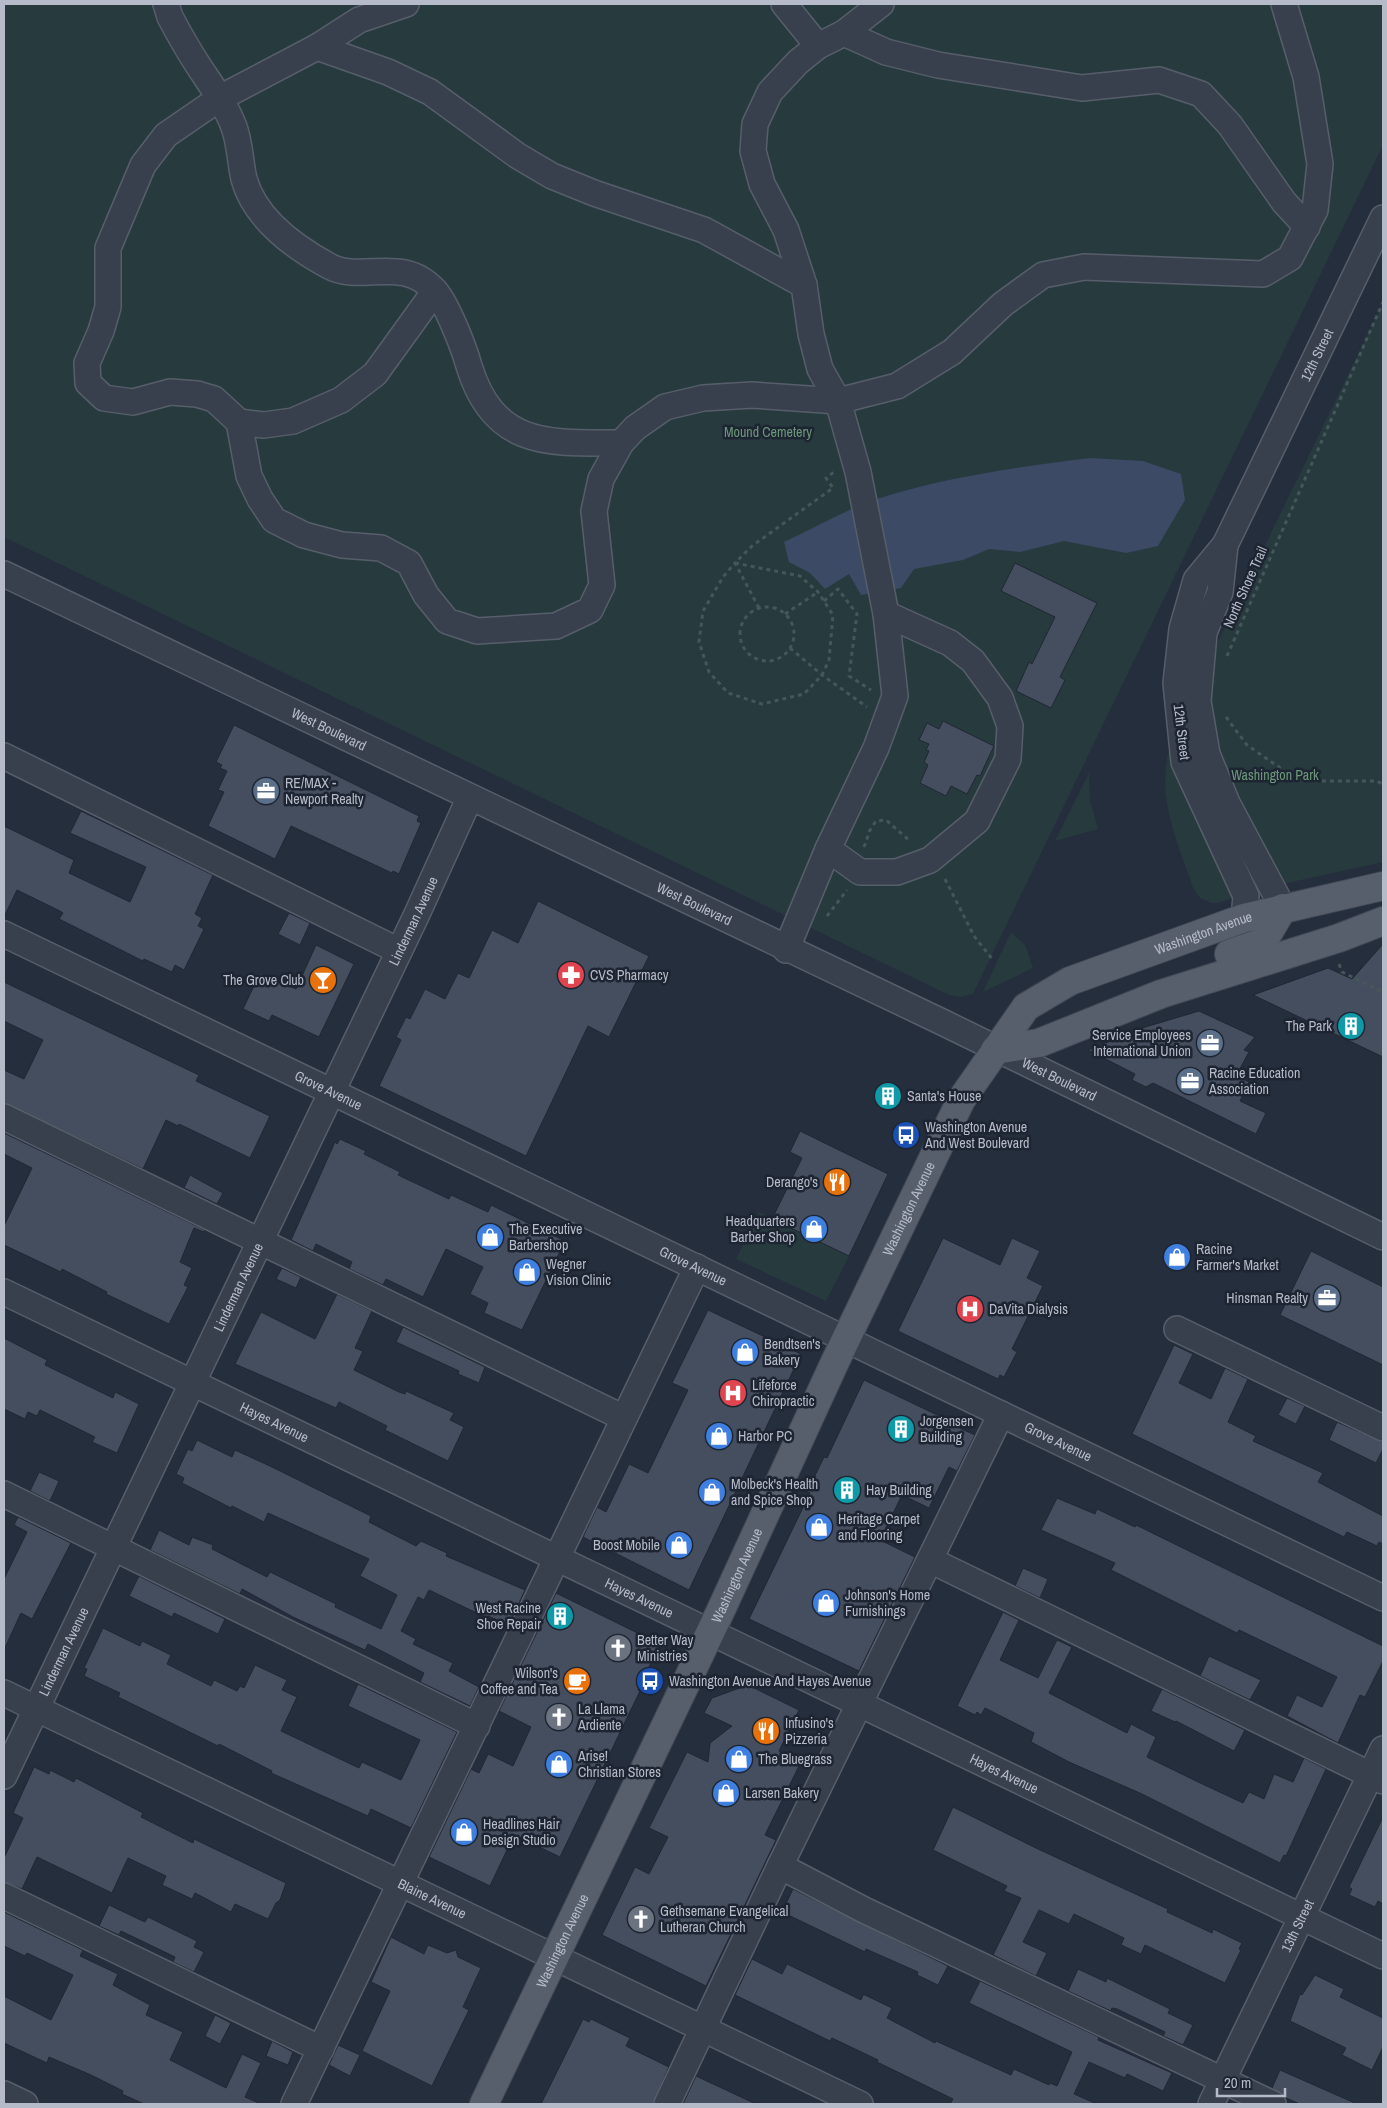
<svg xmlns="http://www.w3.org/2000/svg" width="1387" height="2108" font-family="'Archivo Narrow',sans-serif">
<rect width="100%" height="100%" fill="#252e3d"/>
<path fill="#273a3e" d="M4,4H1383V145L973,994L961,997L949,995L4,537Z
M1383,303V862L1264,888L1218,903H1211L1200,898L1193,888C1180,848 1161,809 1166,767C1167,751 1174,736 1179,722Z
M1089,773L1090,800L1098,829L1055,841Z
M1011,932L1025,945L1033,968L983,992Z
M759,1212L849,1256L826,1301L736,1259Z"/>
<path fill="#3c4a65" d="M1090,458L1143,461L1181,474L1185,500L1158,546L1126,553L1064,541L1020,552L989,549L963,560L914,569L901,588L861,595L849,574L825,589L810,573L789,562L784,542C814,528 845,510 877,499C945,477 1019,467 1090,458Z"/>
<path fill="#454e5e" stroke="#202734" d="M1015,563L1097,603L1060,677L1065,680L1051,708L1016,691L1029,662L1032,664L1055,617L1001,591Z
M943,721L994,746L980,776L977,775L967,794L951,786L946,796L920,783L928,765L924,762L929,751L926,750L929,744L919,740L927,723L939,729Z
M234,725L419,816L417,821L421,823L399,874L393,871L392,873L291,826L275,859L208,826L224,792L218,790L227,771L220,768L222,765L216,762Z
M81,811L213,875L195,914L202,918L198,926L204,929L184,970L175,965L172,972L144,959L143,961L59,919L63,913L60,911L17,890L4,917V826L74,860L69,873L130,902L146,867L70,833Z
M538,901L649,956L609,1037L588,1026L526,1156L379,1086L401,1040L396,1037L406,1017L410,1019L425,989L445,999L458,973L469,978L492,930L518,943Z
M289,913L310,923L300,945L278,934Z
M1383,944V1057L1253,995L1328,968L1352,979Z
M316,945L354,964L319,1037L272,1015L269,1021L243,1009L260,973L296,989Z
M4,982L199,1075L196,1081L270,1116L250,1158L179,1124L178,1126L166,1120L143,1169L4,1103V1070L24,1079L43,1040L4,1021Z
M1199,1011L1255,1037L1244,1050L1249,1052L1236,1076L1249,1082L1240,1101L1266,1113L1256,1134L1153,1083L1146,1087L1132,1080L1135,1074L1088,1050L1142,1028Z
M800,1131L888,1174L849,1256L772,1219L802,1158L790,1152Z
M4,1133L205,1230L204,1232L194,1228L180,1262L192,1268L184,1285L188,1287L169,1324L106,1294L107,1292L62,1269L61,1272L4,1245V1226L32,1168L4,1154Z
M340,1139L366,1151L364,1154L400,1172L398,1175L449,1199L451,1195L488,1212L491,1205L565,1241L522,1330L484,1313L488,1303L470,1294L483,1267L446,1249L423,1297L386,1279L383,1285L349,1269L352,1262L316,1244L313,1251L291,1240L335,1142L337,1144Z
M190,1175L223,1193L217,1204L184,1188Z
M943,1238L1000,1265L1012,1238L1040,1251L1027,1278L1043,1286L1012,1349L1017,1352L1004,1377L1000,1375L998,1379L898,1331Z
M1311,1251L1383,1287V1365L1280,1315Z
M282,1268L301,1277L296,1288L276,1279Z
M337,1294L372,1311L355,1348L363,1351L354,1370L399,1392L405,1394L406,1391L454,1413L450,1420L464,1427L448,1461L385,1430L387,1426L339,1402L336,1408L235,1364L261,1312L315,1339Z
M708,1310L801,1354L689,1590L583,1537L597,1507L606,1512L629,1464L648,1473L688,1390L672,1383Z
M403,1327L485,1367L479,1383L458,1374L459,1371L396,1342Z
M4,1338L47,1360L45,1365L113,1398L115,1392L139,1404L117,1453L92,1442L95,1437L40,1410L37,1416L28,1412L25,1419L4,1409Z
M1174,1345L1193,1354L1179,1383L1211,1399L1225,1368L1248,1379L1228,1422L1256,1436L1253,1441L1323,1473L1318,1482L1383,1516V1544L1379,1542L1377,1546L1347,1532L1344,1537L1132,1434Z
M864,1380L954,1423L953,1425L975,1435L957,1471L949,1467L929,1508L902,1495L880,1540L915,1557L859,1671L749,1619L810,1493L807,1492L824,1457L827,1458Z
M1287,1398L1305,1406L1296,1424L1278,1415Z
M1337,1422L1383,1442V1449L1376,1463L1329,1440Z
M197,1440L232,1457L235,1450L272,1467L371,1516L369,1522L416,1546L421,1541L447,1553L446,1556L525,1590L509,1625L488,1616L487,1618L429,1590L424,1600L418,1597L401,1631L416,1639L413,1644L453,1663L449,1671L479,1687L470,1706L420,1682L424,1673L368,1644L365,1650L293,1617L242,1589L240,1594L150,1550L159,1530L189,1545L192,1537L213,1545L212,1549L267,1577L270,1572L336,1604L335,1607L381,1629L397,1595L360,1576L369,1559L268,1513L264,1522L232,1506L231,1508L182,1483L184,1478L176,1474L188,1449L192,1451Z
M39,1472L59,1481L50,1501L30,1491Z
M1057,1498L1095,1514L1097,1509L1135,1527L1136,1525L1383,1646V1661L1365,1697L1360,1695L1338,1743L1287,1716L1297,1695L1322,1707L1337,1677L1239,1630L1237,1633L1111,1570L1115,1563L1041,1530Z
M18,1517L71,1543L32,1619L21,1613L4,1650V1579L27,1532L14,1525Z
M1023,1568L1048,1579L1040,1598L1015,1586Z
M139,1576L225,1619L218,1634L174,1613L172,1617L129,1596Z
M556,1593L660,1644L638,1690L640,1691L560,1857L514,1835L490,1886L429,1857L471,1769L479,1773L488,1754L513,1766L531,1727L499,1711Z
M1003,1612L1019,1620L1000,1660L1038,1678L1057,1640L1072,1647L1049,1693L1127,1733L1131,1724L1156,1737L1147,1757L1196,1781L1243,1803L1249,1792L1264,1799L1274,1774L1293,1782L1304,1758L1326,1769L1286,1856L1284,1855L1280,1863L1142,1794L1069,1762L1031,1742L1034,1733L985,1708L981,1715L977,1712L975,1715L957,1706Z
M103,1628L140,1646L142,1641L171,1655L167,1664L211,1686L214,1680L237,1691L240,1686L244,1688L255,1665L287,1680L282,1690L297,1697L281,1731L359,1768L362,1762L401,1780L420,1740L348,1706L358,1684L457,1732L411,1828L371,1809L368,1816L271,1773L272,1771L219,1744L218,1746L118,1697L120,1693L84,1676L87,1669L84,1668Z
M1209,1656L1261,1680L1250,1700L1200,1676Z
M748,1685L799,1710L779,1751L801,1762L765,1835L776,1840L706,1986L602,1935L635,1867L649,1874L668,1837L649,1828L687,1752L708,1762L710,1743L732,1726L704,1713L712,1698Z
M1162,1689L1245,1730L1234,1751L1176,1721L1175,1722L1151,1711Z
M34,1767L49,1774L50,1770L74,1782L76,1778L143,1813L141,1817L193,1843L194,1839L286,1883L280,1900L276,1903L268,1919L235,1904L231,1912L195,1893L192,1899L162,1885L166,1876L128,1858L112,1893L37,1857L22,1889L4,1882V1858L23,1818L13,1813Z
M953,1807L1038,1849L1168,1909L1167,1912L1212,1933L1213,1929L1242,1943L1239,1949L1241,1950L1225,1983L1145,1945L1141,1954L1121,1945L1124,1938L1074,1914L1069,1924L1039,1910L1023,1942L1047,1953L1036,1976L993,1955L1021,1898L1004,1891L1007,1886L933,1850Z
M1383,1817V1904L1378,1901L1375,1907L1349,1895L1352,1889L1349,1887Z
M793,1889L948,1966L938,1985L917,1975L918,1972L866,1949L865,1952L782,1912Z
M109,1905L145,1922L148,1917L197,1941L194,1947L204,1952L194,1972L173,1962L175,1957L121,1931L119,1935L99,1926Z
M4,1912L83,1950L80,1956L118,1974L113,1985L150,2005L146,2015L183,2032L170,2060L226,2088L242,2054L261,2063L245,2097L261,2104H144L122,2094L123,2091L91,2075L49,2057L47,2063L4,2043V1996L51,2020L73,1975L27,1953L25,1956L4,1946Z
M391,1937L424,1954L428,1945L447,1953L456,1950L458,1957L481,1968L463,2007L469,2010L432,2086L362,2051L390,1991L371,1982Z
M752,1959L782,1974L787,1964L861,2000L863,1995H865L892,2008L887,2018L935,2043L936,2041L1011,2075L1014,2069L1049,2085L1050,2083L1057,2086L1072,2052L969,2003L980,1981L1099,2037L1098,2040L1172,2073L1163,2091L1127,2074L1125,2078L1089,2062L1074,2094L1097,2104H950L953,2099L877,2062L878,2060L832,2038L830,2041L735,1995Z
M1078,1969L1106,1982L1107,1978L1170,2009L1168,2013L1193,2025L1183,2045L1163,2036L1165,2032L1117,2009L1112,2008L1111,2011L1068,1991Z
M1315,1975L1344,1989L1340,1997L1383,2018V2047L1372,2070L1342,2055L1346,2048L1290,2021L1300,1994L1302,1995Z
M215,2015L231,2023L220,2044L205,2036Z
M583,2019L589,2022L591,2019L630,2038L626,2046L669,2067L653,2104H541Z
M272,2041L293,2052L288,2065L266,2056Z
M338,2045L360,2055L350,2076L329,2065Z
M1280,2070L1357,2104H1300L1286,2098L1272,2088Z
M696,2076L756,2104H683Z"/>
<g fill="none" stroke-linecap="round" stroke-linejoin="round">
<g stroke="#575e6b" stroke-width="28">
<g id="minor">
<path d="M166,4L170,17C178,32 187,48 196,62C210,84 225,103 234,127C240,143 240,162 244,179C255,219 294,247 329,266C362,284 402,254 435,291C447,304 464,348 469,366C494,448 549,443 621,443"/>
<path d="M406,4L359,20L317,47L220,98L166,135L143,165L108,248V307L101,331L87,363L88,383L104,398L133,402L170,392L197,394L214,399L239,422L249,476L260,499L274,520L304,535L342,545L381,548L409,563L426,595L447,621L477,631L556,626L590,610L602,585L594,511L601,479L621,443L635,428L665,407L703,398L752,395L838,401L897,386L952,352L1003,304L1043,275L1084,267L1263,274L1290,258L1315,210L1320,164L1306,77L1284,4"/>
<path d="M784,4L818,46"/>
<path d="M844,33L886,52L938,65L1082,88L1159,80L1201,94L1230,125L1284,202L1307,227"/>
<path d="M317,47L388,72L430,92L518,156L552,176L594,193L704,230L804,285"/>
<path d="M239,422L264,425L293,421L341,400L375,374L435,291"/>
<path d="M1225,545L1220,592L1204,633L1198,701L1207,754L1227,803L1283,908"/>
<path id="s1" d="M4,574L942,1022L1383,1237"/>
<path d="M4,756L399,951"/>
<path d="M828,849L860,872H897L930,860L977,821L1008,759L1010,726L1000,698L973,661L950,643L886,614"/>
<path id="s2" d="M1244,918L1246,896L1184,762L1176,683L1182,629L1196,580L1225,545L1383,218"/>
<path id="s3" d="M4,934L1383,1598"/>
<path d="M786,950L828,849L876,748L895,696L886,614L858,472L838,401L820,369L811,334L804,285L786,230L762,184L753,151L755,124L770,92L798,62L818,46L844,33L881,4"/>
<path d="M4,1117L624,1418"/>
<path id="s4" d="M4,1292L1383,1956"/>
<path d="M1177,1329L1383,1428"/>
<path d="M4,1494L477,1726"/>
<path d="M930,1560L1383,1781"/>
<path id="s5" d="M4,1693L860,2104"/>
<path id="s6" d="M4,1776L417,914L470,797"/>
<path d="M780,1866L864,1910L1273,2104"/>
<path d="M4,1896L321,2049"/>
<path d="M4,2094L25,2104"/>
<path d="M294,2104L697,1267"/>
<path d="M667,2104L780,1866L1001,1414"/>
<path id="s7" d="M1211,2104L1383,1749"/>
</g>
</g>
<g stroke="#424956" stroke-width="30">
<g id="major">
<path d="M1229,954L1263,942L1283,908"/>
<path d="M995,1050L1039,1043L1161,994L1339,938L1383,921"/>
<path id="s8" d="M484,2104L721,1610L834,1364L961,1100L1026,1007L1070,981L1244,918L1383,886"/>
</g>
</g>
<path stroke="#45575b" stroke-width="3" stroke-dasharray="4 4" stroke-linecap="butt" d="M735,563L800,576L818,592L833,615L829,660L822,675L804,694L762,704L728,693L709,672L699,642L703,611L723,577Z
M824,601L838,589L857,614L849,676L871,690
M740 634a27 27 0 1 1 54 0a27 27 0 1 1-54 0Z
M759,608L735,563L752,546L833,488L826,478L834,472
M785,614L818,592
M790,648L822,675L867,707
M1227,656L1383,302
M1226,717L1247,745L1286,772L1309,781H1376L1383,784
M864,847L870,830L876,821L886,820L910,841
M945,879L974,936L993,960
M827,916L847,890
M1339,964L1342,972L1383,992"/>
<use href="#minor" stroke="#39404d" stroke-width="25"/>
<use href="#major" stroke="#575f6d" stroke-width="28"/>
</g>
<defs>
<g id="office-disc" transform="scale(1.4375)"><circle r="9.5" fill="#5c6f8a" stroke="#1e2532"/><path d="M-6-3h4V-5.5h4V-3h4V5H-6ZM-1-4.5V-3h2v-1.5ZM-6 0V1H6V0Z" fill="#fff"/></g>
<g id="pharmacy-disc" transform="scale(1.4375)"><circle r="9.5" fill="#e0444e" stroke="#1e2532"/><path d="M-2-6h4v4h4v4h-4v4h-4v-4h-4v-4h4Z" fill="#fff"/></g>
<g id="bar-disc" transform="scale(1.4375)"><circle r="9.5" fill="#e8710a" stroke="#1e2532"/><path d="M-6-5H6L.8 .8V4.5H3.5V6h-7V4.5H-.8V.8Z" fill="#fff"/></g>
<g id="building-disc" transform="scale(1.4375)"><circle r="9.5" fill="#0f9aa8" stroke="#1e2532"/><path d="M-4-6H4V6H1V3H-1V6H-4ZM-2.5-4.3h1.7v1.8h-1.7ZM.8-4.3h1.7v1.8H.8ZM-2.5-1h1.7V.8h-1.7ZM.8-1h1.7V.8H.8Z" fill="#fff"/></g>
<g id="bus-disc" transform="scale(1.4375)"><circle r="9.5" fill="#1a4fb4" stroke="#1e2532"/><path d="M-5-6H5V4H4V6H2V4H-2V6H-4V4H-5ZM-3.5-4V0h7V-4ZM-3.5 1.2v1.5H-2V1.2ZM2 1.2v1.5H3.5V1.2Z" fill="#fff"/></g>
<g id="restaurant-disc" transform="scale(1.4375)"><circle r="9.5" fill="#e8710a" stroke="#1e2532"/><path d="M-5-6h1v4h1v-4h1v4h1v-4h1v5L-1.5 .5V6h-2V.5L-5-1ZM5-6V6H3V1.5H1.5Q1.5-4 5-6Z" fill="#fff"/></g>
<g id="shop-disc" transform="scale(1.4375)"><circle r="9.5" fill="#3f7fe0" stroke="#1e2532"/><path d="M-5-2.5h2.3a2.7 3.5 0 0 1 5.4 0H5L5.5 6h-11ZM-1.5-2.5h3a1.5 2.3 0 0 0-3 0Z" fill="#fff"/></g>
<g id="hospital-disc" transform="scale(1.4375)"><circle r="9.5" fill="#e0444e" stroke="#1e2532"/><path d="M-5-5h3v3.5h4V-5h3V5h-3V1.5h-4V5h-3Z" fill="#fff"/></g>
<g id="church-disc" transform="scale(1.4375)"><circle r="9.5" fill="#6b7280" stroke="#1e2532"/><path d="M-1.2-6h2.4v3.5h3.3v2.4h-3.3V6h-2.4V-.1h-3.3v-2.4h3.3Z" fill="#fff"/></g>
<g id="cafe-disc" transform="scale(1.4375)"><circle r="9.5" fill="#e8710a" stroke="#1e2532"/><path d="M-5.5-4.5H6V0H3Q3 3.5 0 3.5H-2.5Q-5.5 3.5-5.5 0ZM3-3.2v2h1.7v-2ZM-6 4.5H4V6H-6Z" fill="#fff"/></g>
</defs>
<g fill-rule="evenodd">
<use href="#office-disc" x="266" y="791"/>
<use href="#pharmacy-disc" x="571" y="975"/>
<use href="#bar-disc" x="323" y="980"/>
<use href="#building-disc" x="1351" y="1026"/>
<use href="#office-disc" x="1210" y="1043"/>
<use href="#office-disc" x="1190" y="1081"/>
<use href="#building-disc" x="888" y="1096"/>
<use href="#bus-disc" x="906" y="1135"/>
<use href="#restaurant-disc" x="837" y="1182"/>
<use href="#shop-disc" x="814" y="1229"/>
<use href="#shop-disc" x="490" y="1237"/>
<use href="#shop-disc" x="1177" y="1257"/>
<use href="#shop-disc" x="527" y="1272"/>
<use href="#office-disc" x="1327" y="1298"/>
<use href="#hospital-disc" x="970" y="1309"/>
<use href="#shop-disc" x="745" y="1352"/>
<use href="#hospital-disc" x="733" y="1393"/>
<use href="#building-disc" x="901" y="1429"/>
<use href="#shop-disc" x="719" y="1436"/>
<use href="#building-disc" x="847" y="1490"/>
<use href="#shop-disc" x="712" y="1492"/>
<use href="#shop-disc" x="819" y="1527"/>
<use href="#shop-disc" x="679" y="1545"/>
<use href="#shop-disc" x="826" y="1603"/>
<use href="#building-disc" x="560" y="1616"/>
<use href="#church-disc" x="618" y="1648"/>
<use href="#cafe-disc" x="577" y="1681"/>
<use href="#bus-disc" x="650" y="1681"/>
<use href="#church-disc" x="559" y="1717"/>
<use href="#restaurant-disc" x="766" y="1731"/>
<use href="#shop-disc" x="739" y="1759"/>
<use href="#shop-disc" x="559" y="1764"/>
<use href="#shop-disc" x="726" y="1793"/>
<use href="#shop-disc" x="464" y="1832"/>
<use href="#church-disc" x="641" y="1919"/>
</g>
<g text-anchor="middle" stroke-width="5" stroke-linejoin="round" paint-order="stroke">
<g font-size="14" fill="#b5bbc8" stroke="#1e2532">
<text dy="5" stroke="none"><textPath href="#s2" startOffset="611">12th Street</textPath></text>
<text transform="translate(1245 587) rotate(-66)" y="5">North Shore Trail</text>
<text dy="5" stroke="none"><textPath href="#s1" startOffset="360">West Boulevard</textPath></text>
<text transform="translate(1182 732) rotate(83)" y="5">12th Street</text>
<text dy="5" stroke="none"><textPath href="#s1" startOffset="765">West Boulevard</textPath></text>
<text dy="5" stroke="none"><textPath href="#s6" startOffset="948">Linderman Avenue</textPath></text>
<text dy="5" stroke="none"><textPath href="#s8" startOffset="1418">Washington Avenue</textPath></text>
<text dy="5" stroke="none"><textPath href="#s1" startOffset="1170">West Boulevard</textPath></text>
<text dy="5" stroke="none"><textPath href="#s3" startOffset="360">Grove Avenue</textPath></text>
<text dy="5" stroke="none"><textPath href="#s8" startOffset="991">Washington Avenue</textPath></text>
<text dy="5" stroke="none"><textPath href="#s3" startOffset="765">Grove Avenue</textPath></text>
<text dy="5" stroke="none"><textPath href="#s6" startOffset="542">Linderman Avenue</textPath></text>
<text dy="5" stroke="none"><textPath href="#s4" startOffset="300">Hayes Avenue</textPath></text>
<text dy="5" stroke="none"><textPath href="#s3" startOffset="1170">Grove Avenue</textPath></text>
<text dy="5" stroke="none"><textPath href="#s8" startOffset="586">Washington Avenue</textPath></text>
<text dy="5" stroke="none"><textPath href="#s4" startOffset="705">Hayes Avenue</textPath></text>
<text dy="5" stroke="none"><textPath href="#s6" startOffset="138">Linderman Avenue</textPath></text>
<text dy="5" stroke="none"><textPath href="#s4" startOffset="1110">Hayes Avenue</textPath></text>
<text dy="5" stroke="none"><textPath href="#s5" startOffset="475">Blaine Avenue</textPath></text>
<text dy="5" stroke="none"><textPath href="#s7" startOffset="198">13th Street</textPath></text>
<text dy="5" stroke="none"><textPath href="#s8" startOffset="181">Washington Avenue</textPath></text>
</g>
<g font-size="14" fill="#6d977a" stroke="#1e2532">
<text x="768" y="437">Mound Cemetery</text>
<text x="1275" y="780">Washington Park</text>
</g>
<g font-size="14" fill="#b5bbc8" stroke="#1e2532" text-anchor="start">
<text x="285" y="788">RE/MAX -<tspan x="285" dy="16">Newport Realty</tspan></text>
<text x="590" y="980">CVS Pharmacy</text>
<text x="304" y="985" text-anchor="end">The Grove Club</text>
<text x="1332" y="1031" text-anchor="end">The Park</text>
<text x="1191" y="1040" text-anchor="end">Service Employees<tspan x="1191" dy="16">International Union</tspan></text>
<text x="1209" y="1078">Racine Education<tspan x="1209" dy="16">Association</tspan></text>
<text x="907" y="1101">Santa's House</text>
<text x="925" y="1132">Washington Avenue<tspan x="925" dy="16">And West Boulevard</tspan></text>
<text x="818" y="1187" text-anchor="end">Derango's</text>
<text x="795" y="1226" text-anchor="end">Headquarters<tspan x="795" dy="16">Barber Shop</tspan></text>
<text x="509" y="1234">The Executive<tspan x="509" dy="16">Barbershop</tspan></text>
<text x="1196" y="1254">Racine<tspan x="1196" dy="16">Farmer's Market</tspan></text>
<text x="546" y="1269">Wegner<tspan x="546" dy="16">Vision Clinic</tspan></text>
<text x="1308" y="1303" text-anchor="end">Hinsman Realty</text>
<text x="989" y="1314">DaVita Dialysis</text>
<text x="764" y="1349">Bendtsen's<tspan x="764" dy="16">Bakery</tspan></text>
<text x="752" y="1390">Lifeforce<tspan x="752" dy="16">Chiropractic</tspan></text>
<text x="920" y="1426">Jorgensen<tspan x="920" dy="16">Building</tspan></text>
<text x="738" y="1441">Harbor PC</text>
<text x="731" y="1489">Molbeck's Health<tspan x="731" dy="16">and Spice Shop</tspan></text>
<text x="866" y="1495">Hay Building</text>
<text x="838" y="1524">Heritage Carpet<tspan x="838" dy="16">and Flooring</tspan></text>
<text x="660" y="1550" text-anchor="end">Boost Mobile</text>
<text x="845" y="1600">Johnson's Home<tspan x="845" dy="16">Furnishings</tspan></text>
<text x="541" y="1613" text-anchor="end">West Racine<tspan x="541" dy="16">Shoe Repair</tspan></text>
<text x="637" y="1645">Better Way<tspan x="637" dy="16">Ministries</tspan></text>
<text x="558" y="1678" text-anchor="end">Wilson's<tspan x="558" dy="16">Coffee and Tea</tspan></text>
<text x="669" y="1686">Washington Avenue And Hayes Avenue</text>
<text x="578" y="1714">La Llama<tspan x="578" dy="16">Ardiente</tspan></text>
<text x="785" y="1728">Infusino's<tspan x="785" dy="16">Pizzeria</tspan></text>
<text x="578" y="1761">Arise!<tspan x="578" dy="16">Christian Stores</tspan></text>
<text x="758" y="1764">The Bluegrass</text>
<text x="745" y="1798">Larsen Bakery</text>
<text x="483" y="1829">Headlines Hair<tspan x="483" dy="16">Design Studio</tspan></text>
<text x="660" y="1916">Gethsemane Evangelical<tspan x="660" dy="16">Lutheran Church</tspan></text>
</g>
</g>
<rect width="1387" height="2108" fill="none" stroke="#b5bbc8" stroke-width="10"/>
<path d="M1217 2088v8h68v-8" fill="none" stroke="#b5bbc8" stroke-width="2.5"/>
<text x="1224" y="2088" font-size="15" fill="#b5bbc8" stroke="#1e2532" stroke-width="4" paint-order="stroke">20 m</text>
</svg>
